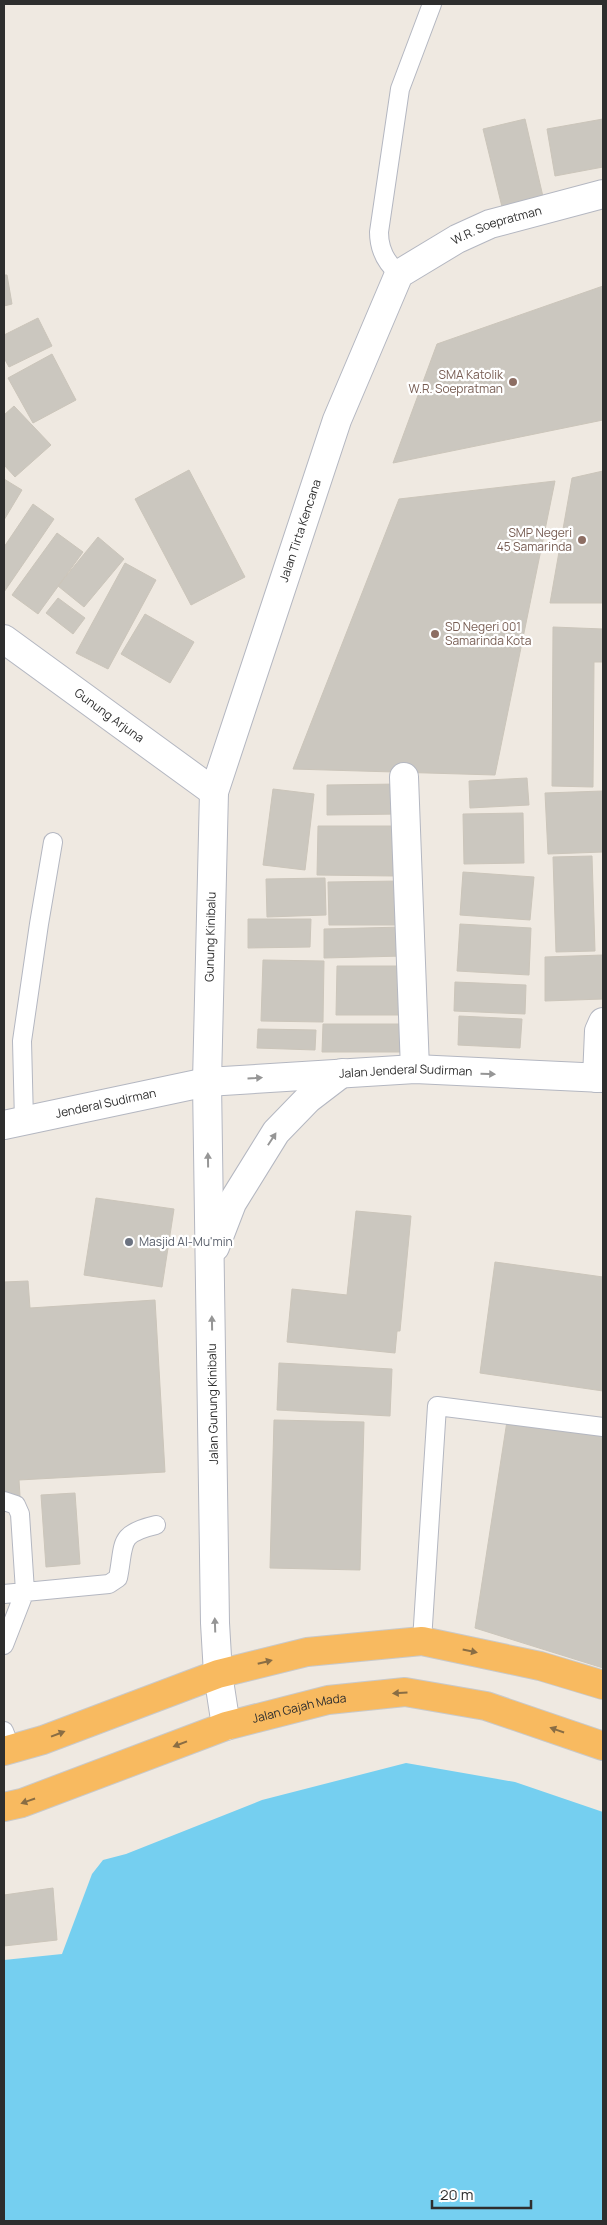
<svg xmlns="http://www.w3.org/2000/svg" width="607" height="2225" font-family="Manrope,sans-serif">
<rect width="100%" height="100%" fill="#efe9e1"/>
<path fill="#75cff0" d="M406,1763L515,1782L603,1812V2221H4V1960L62,1954L92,1874L103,1860L126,1854L262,1800Z"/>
<path fill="#cbc7bf" stroke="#cbc5ba" d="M525,119L544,201L503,211L483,129Z
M603,119V167L555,176L547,129Z
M4,275H7L12,304L4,306Z
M603,286V420L393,463L437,344Z
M38,318L52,346L9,367L4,358V335Z
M52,354L76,400L33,423L8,378Z
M14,406L51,445L15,477L4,465V415Z
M189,470L245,577L191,605L135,499Z
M603,471V603H550L572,478Z
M4,479L22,490L4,520Z
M555,481L495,775L293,769L399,499Z
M33,504L54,519L4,592V547Z
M57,533L83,552L38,614L12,595Z
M98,537L124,559L84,607L58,586Z
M125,563L156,580L108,669L76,653Z
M58,598L85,618L73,634L46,613Z
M145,614L194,642L170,683L121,654Z
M553,627L603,629V662H594L593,787L552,786Z
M527,778L529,805L470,808L469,781Z
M399,784V814L327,815V785Z
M273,789L314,794L305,870L263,865Z
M603,791V852L548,854L545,793Z
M523,813L524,863L464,864L463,814Z
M318,826H394V876L317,875Z
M592,856L595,951L556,952L553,857Z
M463,872L534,877L530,920L460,915Z
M325,878L326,915L267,917L266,879Z
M400,881V925H329L328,882Z
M248,919H311L310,947L248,948Z
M460,924L531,928L529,975L457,971Z
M403,927V956L324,958V929Z
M603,955V999L545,1001V957Z
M263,960L324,961L323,1022L261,1021Z
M337,966H405V1015H336Z
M455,982L526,985L525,1014L454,1011Z
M459,1016L522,1019L520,1048L458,1045Z
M323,1024H407V1052H322Z
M258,1029L316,1030L315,1050L257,1048Z
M96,1198L174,1209L162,1287L84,1275Z
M356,1211L411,1216L400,1331H397L395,1353L287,1342L292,1289L347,1295Z
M495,1262L603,1277V1391L480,1373Z
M28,1281L30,1308L155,1300L165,1472L19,1480L20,1496L4,1497V1282Z
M279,1363L392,1369L390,1416L277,1410Z
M274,1420L364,1422L360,1570L270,1568Z
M507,1421L603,1434V1668L475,1628Z
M75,1493L80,1564L46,1567L41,1495Z
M53,1888L57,1940L4,1946V1895Z"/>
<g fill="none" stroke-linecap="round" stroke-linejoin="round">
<g stroke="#b4b7c1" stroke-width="20">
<path id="service" d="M399,274C386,263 379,249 379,232L400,89L432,4
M24,1121L22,1041L39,924L53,842
M4,1501L16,1505L20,1514L25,1591L4,1645
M4,1594L109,1584L118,1578C125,1543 117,1534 156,1525
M422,1641L437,1406L603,1427
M4,1731L11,1749"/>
</g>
<g stroke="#b4b7c1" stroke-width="30">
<g id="minor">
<path d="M404,777L415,1069"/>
<path d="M597,1078L599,1031L603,1022"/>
<path id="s1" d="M4,1125L207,1082"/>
</g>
</g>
<g stroke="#b4b7c1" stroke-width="30">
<g id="tertiary">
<path id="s2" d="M4,639L214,792"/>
<path id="s3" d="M207,1082L415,1069L603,1078"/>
<path d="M215,1247L232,1203L276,1132L308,1099L342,1073"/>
<path id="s4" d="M226,1726L218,1674L215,1623L207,1082L214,792L337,420L399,274L457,239L490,224L603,194"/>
</g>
</g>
<g stroke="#c9c9c9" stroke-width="30">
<g id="trunk">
<path d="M4,1751L43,1740L218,1674L307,1652L422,1641L540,1666L603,1685"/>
<path id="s5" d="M4,1807L22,1803L226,1726L328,1700L405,1692L486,1706L603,1746"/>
</g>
</g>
<use href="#service" stroke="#fff" stroke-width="18"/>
<use href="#minor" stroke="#fff" stroke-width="28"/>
<use href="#tertiary" stroke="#fff" stroke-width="28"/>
<use href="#trunk" stroke="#f8ba60" stroke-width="28"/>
</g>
<defs><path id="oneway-solid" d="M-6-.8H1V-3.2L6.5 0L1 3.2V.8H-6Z" transform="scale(1.25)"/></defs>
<g fill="#969696">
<use href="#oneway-solid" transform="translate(488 1074) rotate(2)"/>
<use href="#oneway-solid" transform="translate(255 1078) rotate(-4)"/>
<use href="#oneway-solid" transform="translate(272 1139) rotate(-57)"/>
<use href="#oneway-solid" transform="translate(208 1160) rotate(-91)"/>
<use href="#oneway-solid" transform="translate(212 1323) rotate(-91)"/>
<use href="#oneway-solid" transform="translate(215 1625) rotate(-92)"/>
</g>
<g fill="#896d44">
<use href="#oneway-solid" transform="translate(470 1651) rotate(12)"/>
<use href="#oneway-solid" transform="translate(265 1662) rotate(-14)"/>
<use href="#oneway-solid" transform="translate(400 1693) rotate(177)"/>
<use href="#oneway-solid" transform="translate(557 1730) rotate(-161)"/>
<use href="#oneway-solid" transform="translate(58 1734) rotate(-21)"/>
<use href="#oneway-solid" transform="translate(180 1744) rotate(159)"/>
<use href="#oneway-solid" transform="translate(28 1801) rotate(161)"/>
</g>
<g fill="#8d6e63" stroke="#fff" stroke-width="2">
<circle cx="513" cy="382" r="5"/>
<circle cx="582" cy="540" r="5"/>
<circle cx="435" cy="634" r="5"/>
</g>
<circle fill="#6b7280" stroke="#fff" stroke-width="2" cx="129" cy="1242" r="5"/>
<g text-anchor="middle" stroke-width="4.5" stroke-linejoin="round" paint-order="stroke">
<g font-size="12" fill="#2e2e2e" stroke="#fff">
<text dy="4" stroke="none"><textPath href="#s4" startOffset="1595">W.R. Soepratman</textPath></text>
<text dy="4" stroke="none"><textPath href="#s4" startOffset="1210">Jalan Tirta Kencana</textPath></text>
<text dy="4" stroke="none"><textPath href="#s2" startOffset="130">Gunung Arjuna</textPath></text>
<text dy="4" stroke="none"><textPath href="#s4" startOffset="790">Gunung Kinibalu</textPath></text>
<text dy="4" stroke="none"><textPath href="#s3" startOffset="199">Jalan Jenderal Sudirman</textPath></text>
<text dy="4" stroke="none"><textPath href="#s1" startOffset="104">Jenderal Sudirman</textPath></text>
<text transform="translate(213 1404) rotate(-91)" y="4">Jalan Gunung Kinibalu</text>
<text dy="4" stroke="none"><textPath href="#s5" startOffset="312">Jalan Gajah Mada</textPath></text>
</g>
<g font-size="12" fill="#785e54" stroke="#fff" text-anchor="end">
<text x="503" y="379">SMA Katolik<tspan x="503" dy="14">W.R. Soepratman</tspan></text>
<text x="572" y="537">SMP Negeri<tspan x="572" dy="14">45 Samarinda</tspan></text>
<text x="445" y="631" text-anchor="start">SD Negeri 001<tspan x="445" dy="14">Samarinda Kota</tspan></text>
</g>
<g font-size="12" fill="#5b616d" stroke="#fff" text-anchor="start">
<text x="139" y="1246">Masjid Al-Mu'min</text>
</g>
</g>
<rect width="607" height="2225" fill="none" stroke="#2e2e2e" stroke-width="10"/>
<path d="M432 2200v8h99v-8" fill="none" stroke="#2e2e2e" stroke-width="2.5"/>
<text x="440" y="2200" font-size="15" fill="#2e2e2e" stroke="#ffffff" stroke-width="4" paint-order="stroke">20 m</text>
</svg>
